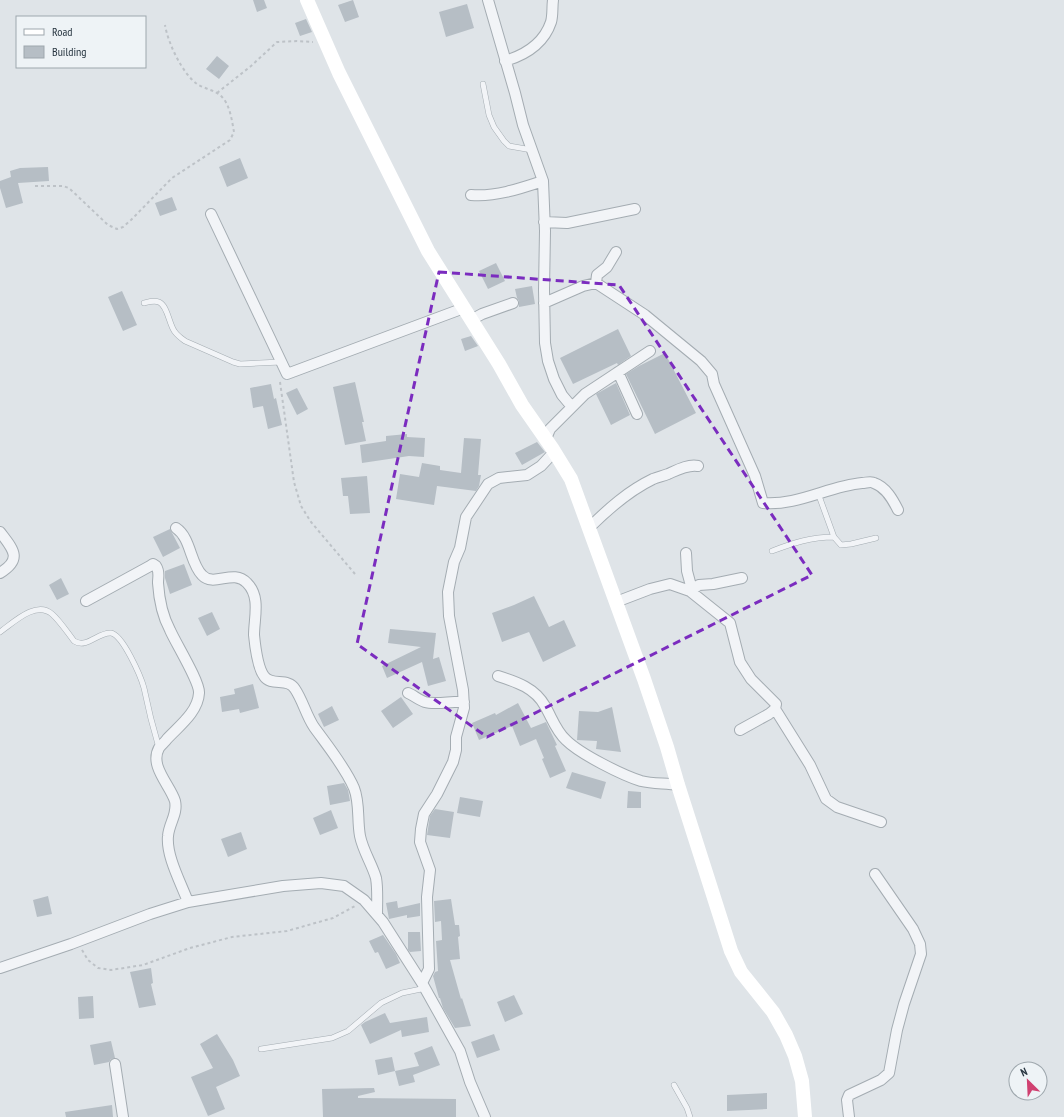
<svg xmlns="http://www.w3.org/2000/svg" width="1064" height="1117" font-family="'PT Sans Narrow',sans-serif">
<rect width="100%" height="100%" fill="#dfe4e8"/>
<path fill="#b6bec5" d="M253,0H264L267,8L257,12Z
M353,0L359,17L345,22L338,5Z
M467,4L474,28L446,37L439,12Z
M306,19L312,32L300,36L295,23Z
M217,56L229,66L219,79L206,69Z
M240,158L248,178L227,187L219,167Z
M48,167L49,181L18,183L23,203L6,208L0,188V181L11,177L10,171L20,168Z
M172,197L177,210L160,216L155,203Z
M496,263L505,281L488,289L479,271Z
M532,286L535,304L519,307V301L517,298L515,289Z
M122,291L137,325L123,331L108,297Z
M618,329L631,356L618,365L617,363L573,384L560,358Z
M471,336L478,346L465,351L461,339Z
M665,353L696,413L655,434L626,374L639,366Z
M355,382L364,422H362L366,441L345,445L333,387Z
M616,383L630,415L611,425L596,394Z
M271,384L274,399L276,398L282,425L268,429L263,406L253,408L250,388Z
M297,388L308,409L297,415L286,393Z
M407,434V437L425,438L424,457L409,456L362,463L360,445L386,441V436Z
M464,438L481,439L478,475H481L479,486L476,491L437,486L434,505L396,499L400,474L419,477L422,463L440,466V470L461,473Z
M537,442L545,452L522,465L515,453Z
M367,476L370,513L350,514L348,496H343L341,478Z
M170,529L180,548L163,557L153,537Z
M184,564L192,585L170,594L165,578V571Z
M61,578L69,594L57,600L49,585Z
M534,596L549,627L564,620L576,646L543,662L529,632L502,642L492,613L514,605Z
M212,612L220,629L207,636L198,618Z
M390,629L436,633L433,659L439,657L446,681L428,686L422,662L387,678L382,666L421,647L388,643Z
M253,684L259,708L240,713L239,709L222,712L220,697L235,694L234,689Z
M401,697L413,714L393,728L381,711Z
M518,703L531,728L546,722L557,745L555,746L566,771L550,778L542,759L544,758L536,739L520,746L512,726L479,740L472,723L495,713L496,715Z
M332,706L339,720L324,727L318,714Z
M612,707L621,752L596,749L597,741L577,740L579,711L598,712Z
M572,772L606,782L601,799L566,788Z
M344,783L348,790L350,801L330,805L327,786Z
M628,791L641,792V808H627Z
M460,797L483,801L480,817L457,813Z
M435,809L454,812L450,838L427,835L430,816Z
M331,810L338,828L320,835L313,818Z
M241,832L247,849L228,857L221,839Z
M48,896L52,914L37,917L33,900Z
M451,899L455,925H459L460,936L458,937L460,959L450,960L461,999L462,998L471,1026L455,1028L443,1008L440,998H439L433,976L435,972L438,971L436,941L442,940L441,921L435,922L434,901Z
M397,901L398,908L420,903V916L407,918V915L389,919L386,903Z
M408,932H420L421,951L410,952L408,950Z
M383,935L396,954L400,963L386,969L378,952L375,953L369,941Z
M151,968L153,983L151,984L156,1005L139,1008L130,972Z
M514,995L523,1014L505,1022L497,1002Z
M93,996L94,1018L79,1019L78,997Z
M385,1013L390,1023L427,1017L429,1032L402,1037L401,1030L370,1044L361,1025L365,1022Z
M217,1034L233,1060L240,1076L216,1087L225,1109L208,1116L191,1077L213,1068L200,1044Z
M494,1034L500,1050L477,1058L471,1042Z
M111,1041L115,1058L111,1059L109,1062L94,1065L90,1045Z
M432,1046L440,1065L413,1075L415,1082L399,1086L395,1071L419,1066L414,1053Z
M392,1057L395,1071L378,1075L375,1060Z
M374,1088L375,1092L358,1096V1098L456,1099V1117H323L322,1089Z
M767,1093V1109L727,1111V1095Z
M112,1105L113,1117H66L65,1112Z"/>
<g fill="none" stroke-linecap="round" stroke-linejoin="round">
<g stroke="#a4acb2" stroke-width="6">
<path id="lane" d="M483,84L489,115L494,127L504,141L509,146L532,150
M144,303C148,302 154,300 159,302C168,306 169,325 175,332C178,336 181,338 185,341L233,362L240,364L281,362
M818,493L834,537L841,545L851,544L876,538
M772,551C793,543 811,537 834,537
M0,632C13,623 36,600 52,614C60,621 67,632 74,641C87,649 98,632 111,633C123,635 141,677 144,688C148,708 153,728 159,748
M261,1049L332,1038L348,1031L381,1003L402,993L426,988
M674,1085L687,1108L690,1117"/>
</g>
<g stroke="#a4acb2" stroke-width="12">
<path id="street" d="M488,0L515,93L523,125L543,181L545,231L544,290L545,343L548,361L554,379L562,395L572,407
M505,61C525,55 544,43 551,22C553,15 552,7 553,0
M471,195C495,197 519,189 543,181
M211,214L287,374L464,308
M544,222L567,223L635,209
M596,283L597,275L607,267L616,252
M544,303L583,286L596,283L645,315L701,361L712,374L714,384L755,476L763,503C797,506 829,486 862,483C866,483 871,481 874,483C886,487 893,500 898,510
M471,320L482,314L513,303
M618,372L637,414
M546,439L550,429L585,394L650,351
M176,528C191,538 190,563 202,575C214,588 233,568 247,583C261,597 254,618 254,635C255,645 258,668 264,676C271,687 288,677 295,689C303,701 306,715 314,727C327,745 345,767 354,788C360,803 357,820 360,836C363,851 372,864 376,878C378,889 377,903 377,915
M589,528C608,509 628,491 653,479C658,477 663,476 668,474C677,470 688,464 698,466
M0,532C13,549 23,559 0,573
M686,553L687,571L691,586L687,590
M690,591L699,585L713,584L742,578
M86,601L150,566L153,564L156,566C160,572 158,576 158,583C159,598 163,617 170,630C175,642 200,682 199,693C198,712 179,726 167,739C165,742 161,745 159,748C149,766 170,785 175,801C178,814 169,823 168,836C166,856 181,883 188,902
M616,602L650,589L670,584L690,591L730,623L740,662L751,679L776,704L775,709L769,714L740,730
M498,676C517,682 535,688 545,706C552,718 556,731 566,740C580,754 622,775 641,781C653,784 666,783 678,785
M408,693C413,695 419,700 425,702C435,705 452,701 464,702
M775,709L810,765L826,799L837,807L881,822
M0,968L71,944L150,914L188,902L283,886L321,883L344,886L364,900L383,922L422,983L460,1051L470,1082L485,1117
M422,983L429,969L427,897L430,870L420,842L421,829L424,814L437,794L453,762L456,750V737L464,708L463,690L449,616L448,592L454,562L460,548L466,517L488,484L499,478L527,475L541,466L554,452
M115,1064L123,1117
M849,1117L847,1100L849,1095L881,1080L889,1073L897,1030L904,1004L921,954L920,944L913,929L875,874"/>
</g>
<path stroke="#bdc2c7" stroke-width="2" stroke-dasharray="3 3" stroke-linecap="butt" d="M217,93L251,66L277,42L297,41L313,42
M35,186H63L69,188L108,225L117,229L123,227L131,220L172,178L230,140L234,132C232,121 230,105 222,97C215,90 205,89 197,84C182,73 168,43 165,25
M280,382L294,482L301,506L311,522L355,574
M82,950L88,960L98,968L111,970L143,965L190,948L232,937L287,931L333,918L355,906"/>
<use href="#lane" stroke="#f2f4f7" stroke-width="5"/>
<use href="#street" stroke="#f2f4f7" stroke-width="10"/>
<path stroke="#fff" stroke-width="14" d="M307,0L339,73L428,251L499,364L522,405L552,448L571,479L644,679L667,747L678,785L731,951L741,972L773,1012L786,1035L795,1056L802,1081L805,1117"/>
</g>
<path fill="none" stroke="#7b2cbf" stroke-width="3" stroke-dasharray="8 5" stroke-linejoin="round" d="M439,272L619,285L812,575L487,737L357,644Z"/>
<rect x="16" y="16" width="130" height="52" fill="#eef3f6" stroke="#9ea7ad"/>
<rect x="24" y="29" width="20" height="6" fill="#ffffff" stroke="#9ea7ad"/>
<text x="52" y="36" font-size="12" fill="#273540">Road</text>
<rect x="24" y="46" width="20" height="12" fill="#b6bec5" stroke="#9ea7ad"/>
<text x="52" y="56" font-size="12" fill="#273540">Building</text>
<g transform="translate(1028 1081) rotate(336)"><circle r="19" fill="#eef3f6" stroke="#9ea7ad"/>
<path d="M0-3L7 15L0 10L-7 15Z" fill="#d04171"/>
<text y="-6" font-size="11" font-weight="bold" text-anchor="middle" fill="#273540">N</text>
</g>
</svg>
